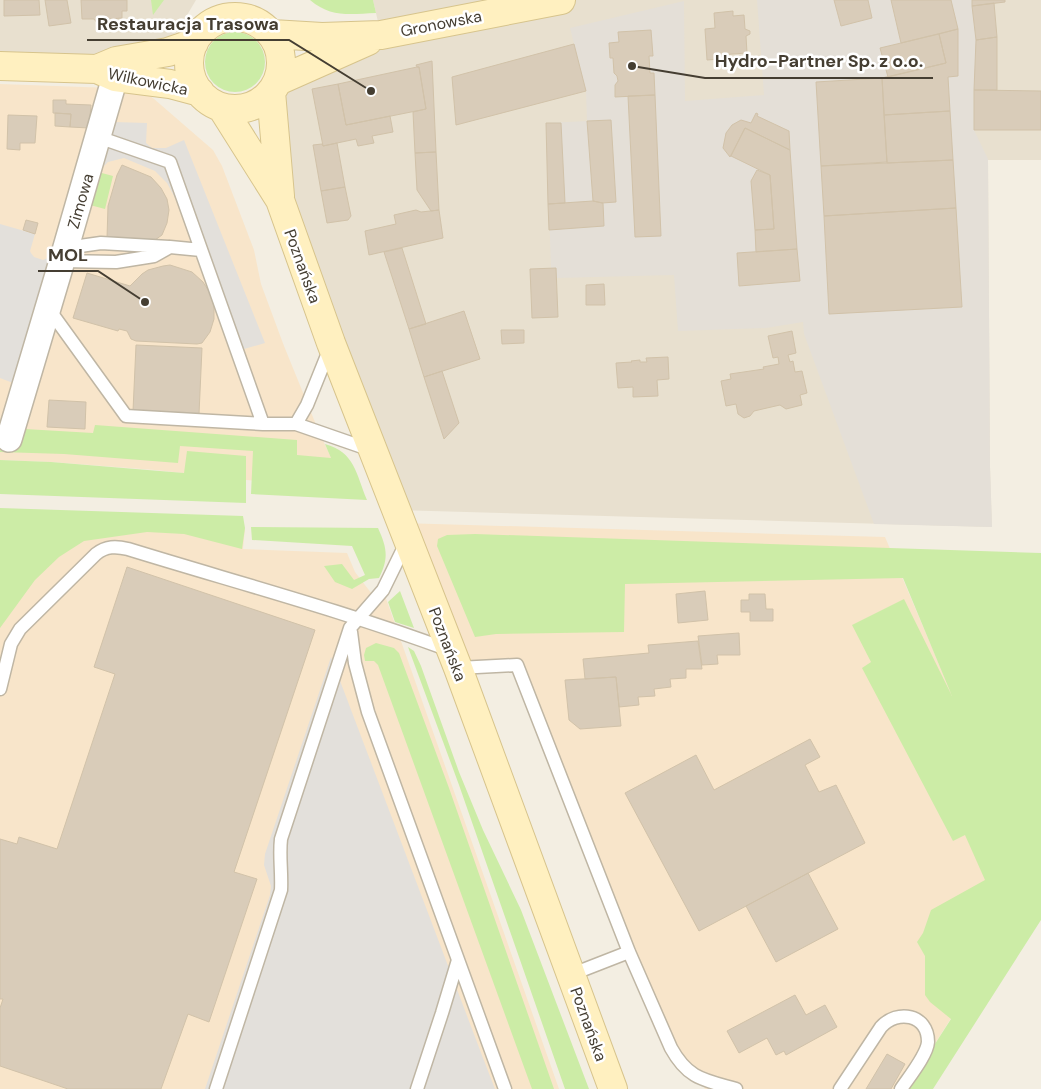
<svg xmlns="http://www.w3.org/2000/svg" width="1041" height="1089" font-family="'DM Sans',sans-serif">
<rect width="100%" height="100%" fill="#f3eee2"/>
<path fill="#e8e0cf" d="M0,0H196L177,32L153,47L114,54L48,55L0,53Z
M373,0H1041V160H988L990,467L992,527L396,510L280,200L278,81L381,35Z"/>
<path fill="#f8e5ca" d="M0,84L111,88L146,92L213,150L222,166L254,250L261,284L284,346L319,432L347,491L155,470L51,462L0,460Z
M401,523L885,537L1034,888L906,1089H705L700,1078L677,1060L517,665L458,668Z
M8,528H245L243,549L347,553L355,572L375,598L383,590L559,1089H0V560Z"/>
<path fill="#e4dfd7" d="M757,0H972L976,40L974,130L988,159L990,467L992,527L874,524L804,334L803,322L766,328L678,331L674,275L556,278V268H551L546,123L587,121L586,91L570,28L684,1L685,101L764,95Z"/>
<path fill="#cceca6" d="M151,0H164L153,15Z
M310,0H373L376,13C350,14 331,18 310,0Z
M205 62a30 30 0 1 1 60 0a30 30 0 1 1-60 0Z
M98,172L113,176L105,209L90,205Z
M95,425L297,440V455L331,458L325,444C355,452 356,474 367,500L251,494L253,451L180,446L178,463L64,454L0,452V447H19L25,429L93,433Z
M187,451L246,456V503L0,494V460L51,462L184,473Z
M0,508L243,516L245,528L242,549L184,534L147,532L84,541L59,557L35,580L0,628Z
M251,527L378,528C387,548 389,558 379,578L369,579L352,589L335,582L324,566L342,564L354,580L365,575L352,546L252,540Z
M475,534L1041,553V920L933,1089H906L951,1019L930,1002L925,995V956L917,942L923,933L931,910L985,880L965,835L953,841L862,668L871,662L852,625L904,599L952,696L903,578L625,584L624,632L496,634L475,637L437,546L438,539L447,535Z
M400,591L414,628L395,622L388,602Z
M376,643L394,648L399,653L449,788L554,1089H532L378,665L374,661H365L364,655L366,648Z
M408,647L414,651L421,666L459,772L483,830L521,910L589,1089H565L459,785Z"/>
<path fill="#e3e0db" d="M114,122L147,123L146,143L152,148H166L184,140L265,343L234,352L182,211L167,183L155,171L124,158L108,162L99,171Z
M0,224L35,234L30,251L31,253L34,257L43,260L50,257L13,383L0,378Z
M331,657L483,1058L495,1089H205L270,895L271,886L264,865L265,854Z"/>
<path fill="#d9ccb9" stroke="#d1c2a9" d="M4,0H39L40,15L4,16Z
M45,0H67L71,23L49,26Z
M81,0H127V11H122V18L110,19L106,24H98L94,19H82Z
M834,0H868L872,18L841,26Z
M891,0H951L958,29L901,43Z
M972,0H1005V2L972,6Z
M994,3L997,37L976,40L972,6Z
M733,11V16L744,15L745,29L750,31V34L746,36L747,53L719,55L720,59L707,60L705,29L715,28L714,13Z
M958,29V76L948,77L950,111L884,115L882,78L946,63L939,34Z
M651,30L653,56H649L650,73H654L655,95L615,97V85L618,81L617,76L614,73L613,58H610L609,43L619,42L618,32Z
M939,34L946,63L888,77L880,48Z
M997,37V90H974L976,40Z
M574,44L586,91L456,125L452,77Z
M432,61L436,152L415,153L413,112L426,109L419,67H417L416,65Z
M417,67H419L426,109L346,125L338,84Z
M882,78L887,162L821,166L816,82Z
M338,84L346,125L390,116L393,132L372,136L374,143L358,146L356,139L323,146L312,89Z
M974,90L1041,91V130H974Z
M655,95L661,236L635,237L628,96Z
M53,100H66V104L91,105L89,128L70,127L71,114L53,113Z
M950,111L953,160L887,163L884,115Z
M55,113L71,114L70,127L55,126Z
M756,113L758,114L757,116L789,131L790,150L745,128L730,157L723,148L726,133L732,125L741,120L751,123Z
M8,115L37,116L35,143H20V150L7,149Z
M611,120L616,202L602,203L593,201L587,121Z
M546,123H561L565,203L548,204Z
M745,128L790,150L797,249L756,252L755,230L774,229L770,175L731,156Z
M337,143L345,187L321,191L313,145L322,144L323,146Z
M436,152L439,210L431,211L417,190L415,153Z
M953,160L956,208L824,216L821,166Z
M122,165L151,177L161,188L167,199L169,210L167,223L162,235L155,240L148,241L107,238L108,206L117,175Z
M757,170L770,175L774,229L755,230L751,181Z
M345,187L351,216L348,220L327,223L321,191Z
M593,201L603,203L604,226L549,230L548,204Z
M956,208L962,307L829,314L824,216Z
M416,210L421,212L439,210L443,238L369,255L365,231L396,224L394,215Z
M26,220L38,223L35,234L23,230Z
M402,248L426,324L409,329L384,252Z
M797,249L800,281L739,286L737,253Z
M170,265L192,272L203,282L210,293L214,306V319L210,332L202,343L197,344L136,341L131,339L127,331L119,329L118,331L73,318L87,273L130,286L142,274L148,270L163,266Z
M556,268L558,317L532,318L530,269Z
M604,284L605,305H586V285Z
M464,311L480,359L424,377L409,329Z
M501,330H524V343L502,344Z
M792,331L796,353L788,355L790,362L793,361L795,372L802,371L807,393L800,395L802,405L786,409L780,405L754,411L750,416L744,418L738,414L736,404L726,406L721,381L731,379L730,374L764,369L763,367L779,364L778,357L773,358L768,336Z
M136,345L202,348L199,414L133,411Z
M668,357L669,379L657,380L658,396L633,397V387L618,388L616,363L632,362L631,361L640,360V362H647L646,358Z
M442,371L459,423L444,439L424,377Z
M49,400L86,402L85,429L47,427Z
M127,567L315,630L234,872L257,879L209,1022L188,1014L161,1089H68L0,1066V1008L3,999H0V839L17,844L19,837L57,849L115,674L94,667Z
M705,591L708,620L678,623L676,594Z
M749,594H765L766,609H773V621H750V612H741V600H749Z
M739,633L740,655H717L718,664L702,665L698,636Z
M698,641L702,669H686V678L670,679L671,687L654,689L655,696L638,697L639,705L619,707L616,677L585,679L583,659L649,653L648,645Z
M616,677L621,726L580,729L569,720L565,680Z
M810,739L820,757L805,765L819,792L836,785L865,843L699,931L625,793L696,755L714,790Z
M808,873L838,929L776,962L746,906Z
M795,995L806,1015L825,1005L837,1027L786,1055L784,1051L776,1055L767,1038L739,1053L727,1031Z
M887,1054L905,1064L891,1089H866Z"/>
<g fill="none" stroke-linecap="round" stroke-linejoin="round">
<g stroke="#bfb6a4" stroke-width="15">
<path id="lane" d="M98,137L170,162L263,424H296L371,450
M66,258L80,246L101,243L169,247
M62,261L116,262L154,256L170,247L201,250
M48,308L126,416L263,424
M296,424L307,405L330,348
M351,632L355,663L368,712L505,1089
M458,668L517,665L629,952L671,1048C688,1079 704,1080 736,1089
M0,689L11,644L20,629L96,554C106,546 116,546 128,549C235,582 344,611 449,650
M570,975L629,952
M216,1089L281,890C282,872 279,856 281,839L350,628L383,590L407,541
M417,1089L442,1013L458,960
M840,1089L881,1027C897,1009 928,1014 928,1042C927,1055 909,1077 901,1089"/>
</g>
<g stroke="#bfb6a4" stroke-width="28">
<path id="street" d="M9,439L62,261L115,77"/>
</g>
<g stroke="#d7c48c" stroke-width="30">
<path id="secondary" d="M189 63a46 46 0 1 1 92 0a46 46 0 1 1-92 0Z
M272,34L322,37L381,35L561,0
M0,66L97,69L115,77L170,84L200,92
M97,69L116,61L168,52L194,43
M278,81L368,41
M271,92L280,196
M222,108L280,200L331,343L458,668L613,1089"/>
</g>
<use href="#lane" stroke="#fff" stroke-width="12"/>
<use href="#street" stroke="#fff" stroke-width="25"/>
<use href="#secondary" stroke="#fff0c0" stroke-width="28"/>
</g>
<g text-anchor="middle" stroke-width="5" stroke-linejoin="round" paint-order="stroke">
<g font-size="16" fill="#453e32" stroke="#fff">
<text transform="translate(441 23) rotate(-11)" y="6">Gronowska</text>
<text transform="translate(148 81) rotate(12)" y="6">Wilkowicka</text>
<text transform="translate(80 201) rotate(-74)" y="6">Zimowa</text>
<text transform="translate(303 266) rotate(70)" y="6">Poznańska</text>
<text transform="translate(448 644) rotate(69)" y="6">Poznańska</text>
<text transform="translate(589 1024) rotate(70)" y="6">Poznańska</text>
</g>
</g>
<path fill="none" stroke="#453e32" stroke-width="2" d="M371 91L289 40H87M632 66L705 78H933M145 302L98 271H38"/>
<g fill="#453e32" stroke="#fff" stroke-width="2">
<circle cx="371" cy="91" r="5"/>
<circle cx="632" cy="66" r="5"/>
<circle cx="145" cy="302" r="5"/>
</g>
<g font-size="18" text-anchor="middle" font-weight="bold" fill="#453e32" stroke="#fff" stroke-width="5" stroke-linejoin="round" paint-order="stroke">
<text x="188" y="30">Restauracja Trasowa</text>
<text x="819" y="67">Hydro-Partner Sp. z o.o.</text>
<text x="68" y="261">MOL</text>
</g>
</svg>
